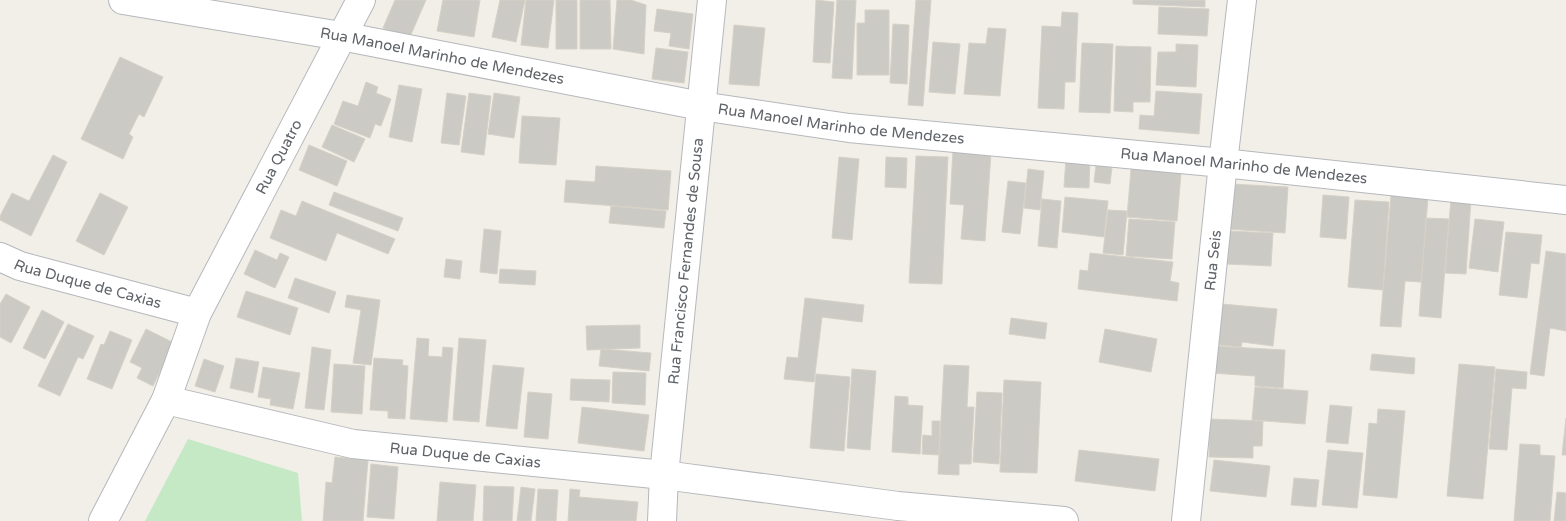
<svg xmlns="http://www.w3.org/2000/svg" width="1566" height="521" font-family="'Varela Round',sans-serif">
<rect width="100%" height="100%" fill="#f1efe8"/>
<path fill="#c5e8c5" d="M188,439L298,473L302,521H145Z"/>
<path fill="#cccac5" stroke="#d6d1c6" d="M395,0H426L409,39L383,28Z
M443,0H480L474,37L437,31Z
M500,0H525L516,42L492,37Z
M526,0H554L548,48L521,45Z
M556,0H577V49H556Z
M580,0H610L611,49H580Z
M617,0H631L646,5L644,54L613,49Z
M816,0L834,2L830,63L813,62Z
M837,0H856L852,79L832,78Z
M916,0H931L923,106L908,105Z
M1133,0H1205V7L1133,4Z
M1159,7L1209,9L1207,36L1158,34Z
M657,9L693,14L689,49L669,46L671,33L654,31Z
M865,10H889V75H857V23H865Z
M1062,12L1078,13L1075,82H1065L1064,109L1038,108L1042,26L1061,27Z
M893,24L909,25L907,84L890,83Z
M734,25L765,28L759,86L729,84Z
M988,28L1006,29L1000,96L964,94L969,43L986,44Z
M933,42L960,44L955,94L929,92Z
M1082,43L1113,44L1110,113L1079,112Z
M1176,44L1198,45L1196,87L1156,85L1158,52H1176Z
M1116,46L1151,47L1150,102H1133V112L1114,111Z
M656,48L688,52L684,83L652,79Z
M120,57L163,77L144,117L139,114L129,134L133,137L123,159L81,139Z
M366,82L378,87L376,93L391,99L381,126L375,124L370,138L334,124L343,101L358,106Z
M399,85L422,89L412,142L389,137Z
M1156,91L1202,94L1199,134L1139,129L1140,115L1154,116Z
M447,93L466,96L459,145L441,143Z
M469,93L491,96L484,155L461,152Z
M494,93L520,97L514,138L488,134Z
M522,116L560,118L556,165L519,163Z
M332,125L365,139L354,162L322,147Z
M309,145L347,161L337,186L299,170Z
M953,150L991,153L985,241L961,239L964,205L950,204Z
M53,155L67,162L31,236L0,220V216L12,193L29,201Z
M916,156L948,157L942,284L909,283Z
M839,157L859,159L852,240L832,238Z
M886,157L907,158L906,188L885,187Z
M1066,158L1090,159L1089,188L1064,187Z
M1096,165L1112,167L1110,184L1094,182Z
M596,166L671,171L668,210L564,202L566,180L595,182Z
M1028,169L1044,171L1040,210L1024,208Z
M1131,169L1181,173L1177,221L1127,217Z
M1008,181L1026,183L1020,234L1002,232Z
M1231,184L1288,187L1285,233L1227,229Z
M334,192L403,218L398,231L329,205Z
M100,193L128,207L104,255L76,241Z
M1323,195L1349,197L1346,239L1320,237Z
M1391,195L1428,198L1421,282L1405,281L1401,327L1380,326Z
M1065,197L1108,201L1104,237L1062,232Z
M1451,198L1471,200L1466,274L1445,273Z
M1042,199L1061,201L1057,248L1038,246Z
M1355,200L1389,202L1383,290L1348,287Z
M302,201L395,239L388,254L337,233L326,261L270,238L281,210L296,216Z
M611,206L666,211L664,228L609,223Z
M1108,210L1127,211L1123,255L1103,253Z
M1426,218L1449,219L1441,318L1419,316Z
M1129,219L1175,222L1172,259L1126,256Z
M1475,219L1504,222L1498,272L1469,268Z
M484,229L501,231L497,274L480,272Z
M1229,231L1273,233L1271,266L1227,264Z
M1506,232L1542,235L1539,264L1531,263L1527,298L1499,295Z
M255,250L277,260L280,253L289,257L275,288L244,274Z
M1546,251L1566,254V331L1550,328L1544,376L1530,374Z
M1090,253L1173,262L1170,281L1179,283L1177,301L1078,289L1080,270L1088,271Z
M446,259L462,261L460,279L444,277Z
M500,269L536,271L535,285L499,283Z
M295,278L336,292L329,313L288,298Z
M246,291L298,308L290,335L237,317Z
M6,294L30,307L11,343L0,337V304Z
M347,295L380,300L371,365L353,363L361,310L345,307Z
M805,298L864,305L862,322L822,317L814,382L784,379L787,357L798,358Z
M1222,304L1277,309L1273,346L1242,342L1241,347L1219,345Z
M42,310L64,322L45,359L23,348Z
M1011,318L1047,323L1045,339L1009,334Z
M68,324L94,336L83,359L78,357L60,396L38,386Z
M640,325V348L587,350L586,326Z
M146,329L174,343L153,386L137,378L142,368L130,362Z
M1105,329L1157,339L1151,372L1099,362Z
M110,331L132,340L112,389L87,379L101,344L104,345Z
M417,338L429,339L428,356L442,357L443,347L453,348L447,422L410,419Z
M459,338L486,340L479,422L453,420Z
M1212,346L1285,350L1283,388L1255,386V376L1211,373Z
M312,347L331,350L324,410L305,408Z
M601,349L651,353L649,371L599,366Z
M1372,354L1415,358L1414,374L1370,370Z
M236,358L259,362L253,393L230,388Z
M374,358L403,360L402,365L408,366L405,419L388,418V411L370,410Z
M204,359L224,366L215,392L195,386Z
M334,364L365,366L362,414L331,412Z
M1459,364L1495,367L1483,499L1447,496Z
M493,365L524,368L517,429L486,426Z
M944,365L969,366L967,407H974L971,464H959V475L938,474Z
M263,367L300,373L293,409L270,405L271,399L258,397Z
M852,369L876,371L870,450L847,448Z
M1496,369L1527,372L1526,389L1512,388L1507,450L1489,449Z
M613,372L646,373L645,405L612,403Z
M816,374L850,377L844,451L810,448Z
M571,379L610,380L609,402L570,400Z
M1004,380L1041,382L1037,473L1000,472Z
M1255,387L1308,391L1305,424L1252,420Z
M528,392L552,394L548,439L524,437Z
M977,392L1002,393L999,464L973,462Z
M895,396L908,397V405L923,406L920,454L892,452Z
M1330,405L1352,407L1348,444L1326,442Z
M582,407L649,415L644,451L578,443Z
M1378,409L1405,411L1397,498L1363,495L1369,423L1377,424Z
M1566,418V455H1562Z
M1210,419L1263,421L1262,446H1253V458L1209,457Z
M932,421H940L939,455L922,454L923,435L932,436Z
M1520,444L1540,445V455L1555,456L1550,521H1514Z
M1079,450L1159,459L1155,491L1075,481Z
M1328,450L1363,453L1357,508L1322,505Z
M335,457L368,460L363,521H323L326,482L332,483Z
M1214,460L1270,466L1266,497L1210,491Z
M371,464L398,467L394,519L367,517Z
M1294,478L1319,480L1316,507L1291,505Z
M440,482L476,485L473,521H437Z
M484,486L514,487L512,521H483Z
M521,487L535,489L531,521H517Z
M538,489L558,490L556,521H536Z
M570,489L580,490L579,497L638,502L636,521H568Z
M1557,492L1566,493V521H1554Z"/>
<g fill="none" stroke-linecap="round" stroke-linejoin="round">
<g stroke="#b5b8bc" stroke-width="30">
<g id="minor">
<path id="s1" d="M123,0L341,36L701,106L849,128L1223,163L1566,200"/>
<path id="s2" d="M0,257L20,266L197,313"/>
<path id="s3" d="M166,400L353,444L664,475L898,506L1064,521"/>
<path id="s4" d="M103,521L166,400L197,313L361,0"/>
<path id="s5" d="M662,521L664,475L712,0"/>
<path id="s6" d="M1186,521L1223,163L1242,0"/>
</g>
</g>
<use href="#minor" stroke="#fff" stroke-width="28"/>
</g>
<g text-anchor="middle" stroke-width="5" stroke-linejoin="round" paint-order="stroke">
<g font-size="15" fill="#5f6368" stroke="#fff">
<text dy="5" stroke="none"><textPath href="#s1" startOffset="324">Rua Manoel Marinho de Mendezes</textPath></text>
<text dy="5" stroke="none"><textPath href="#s1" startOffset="729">Rua Manoel Marinho de Mendezes</textPath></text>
<text dy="5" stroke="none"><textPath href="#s4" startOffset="405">Rua Quatro</textPath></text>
<text dy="5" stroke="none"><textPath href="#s1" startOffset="1134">Rua Manoel Marinho de Mendezes</textPath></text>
<text dy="5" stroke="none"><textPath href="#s5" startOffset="261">Rua Francisco Fernandes de Sousa</textPath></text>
<text dy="5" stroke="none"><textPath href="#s6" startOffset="262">Rua Seis</textPath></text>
<text dy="5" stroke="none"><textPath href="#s2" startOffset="92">Rua Duque de Caxias</textPath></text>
<text dy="5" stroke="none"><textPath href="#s3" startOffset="305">Rua Duque de Caxias</textPath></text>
</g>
</g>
</svg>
